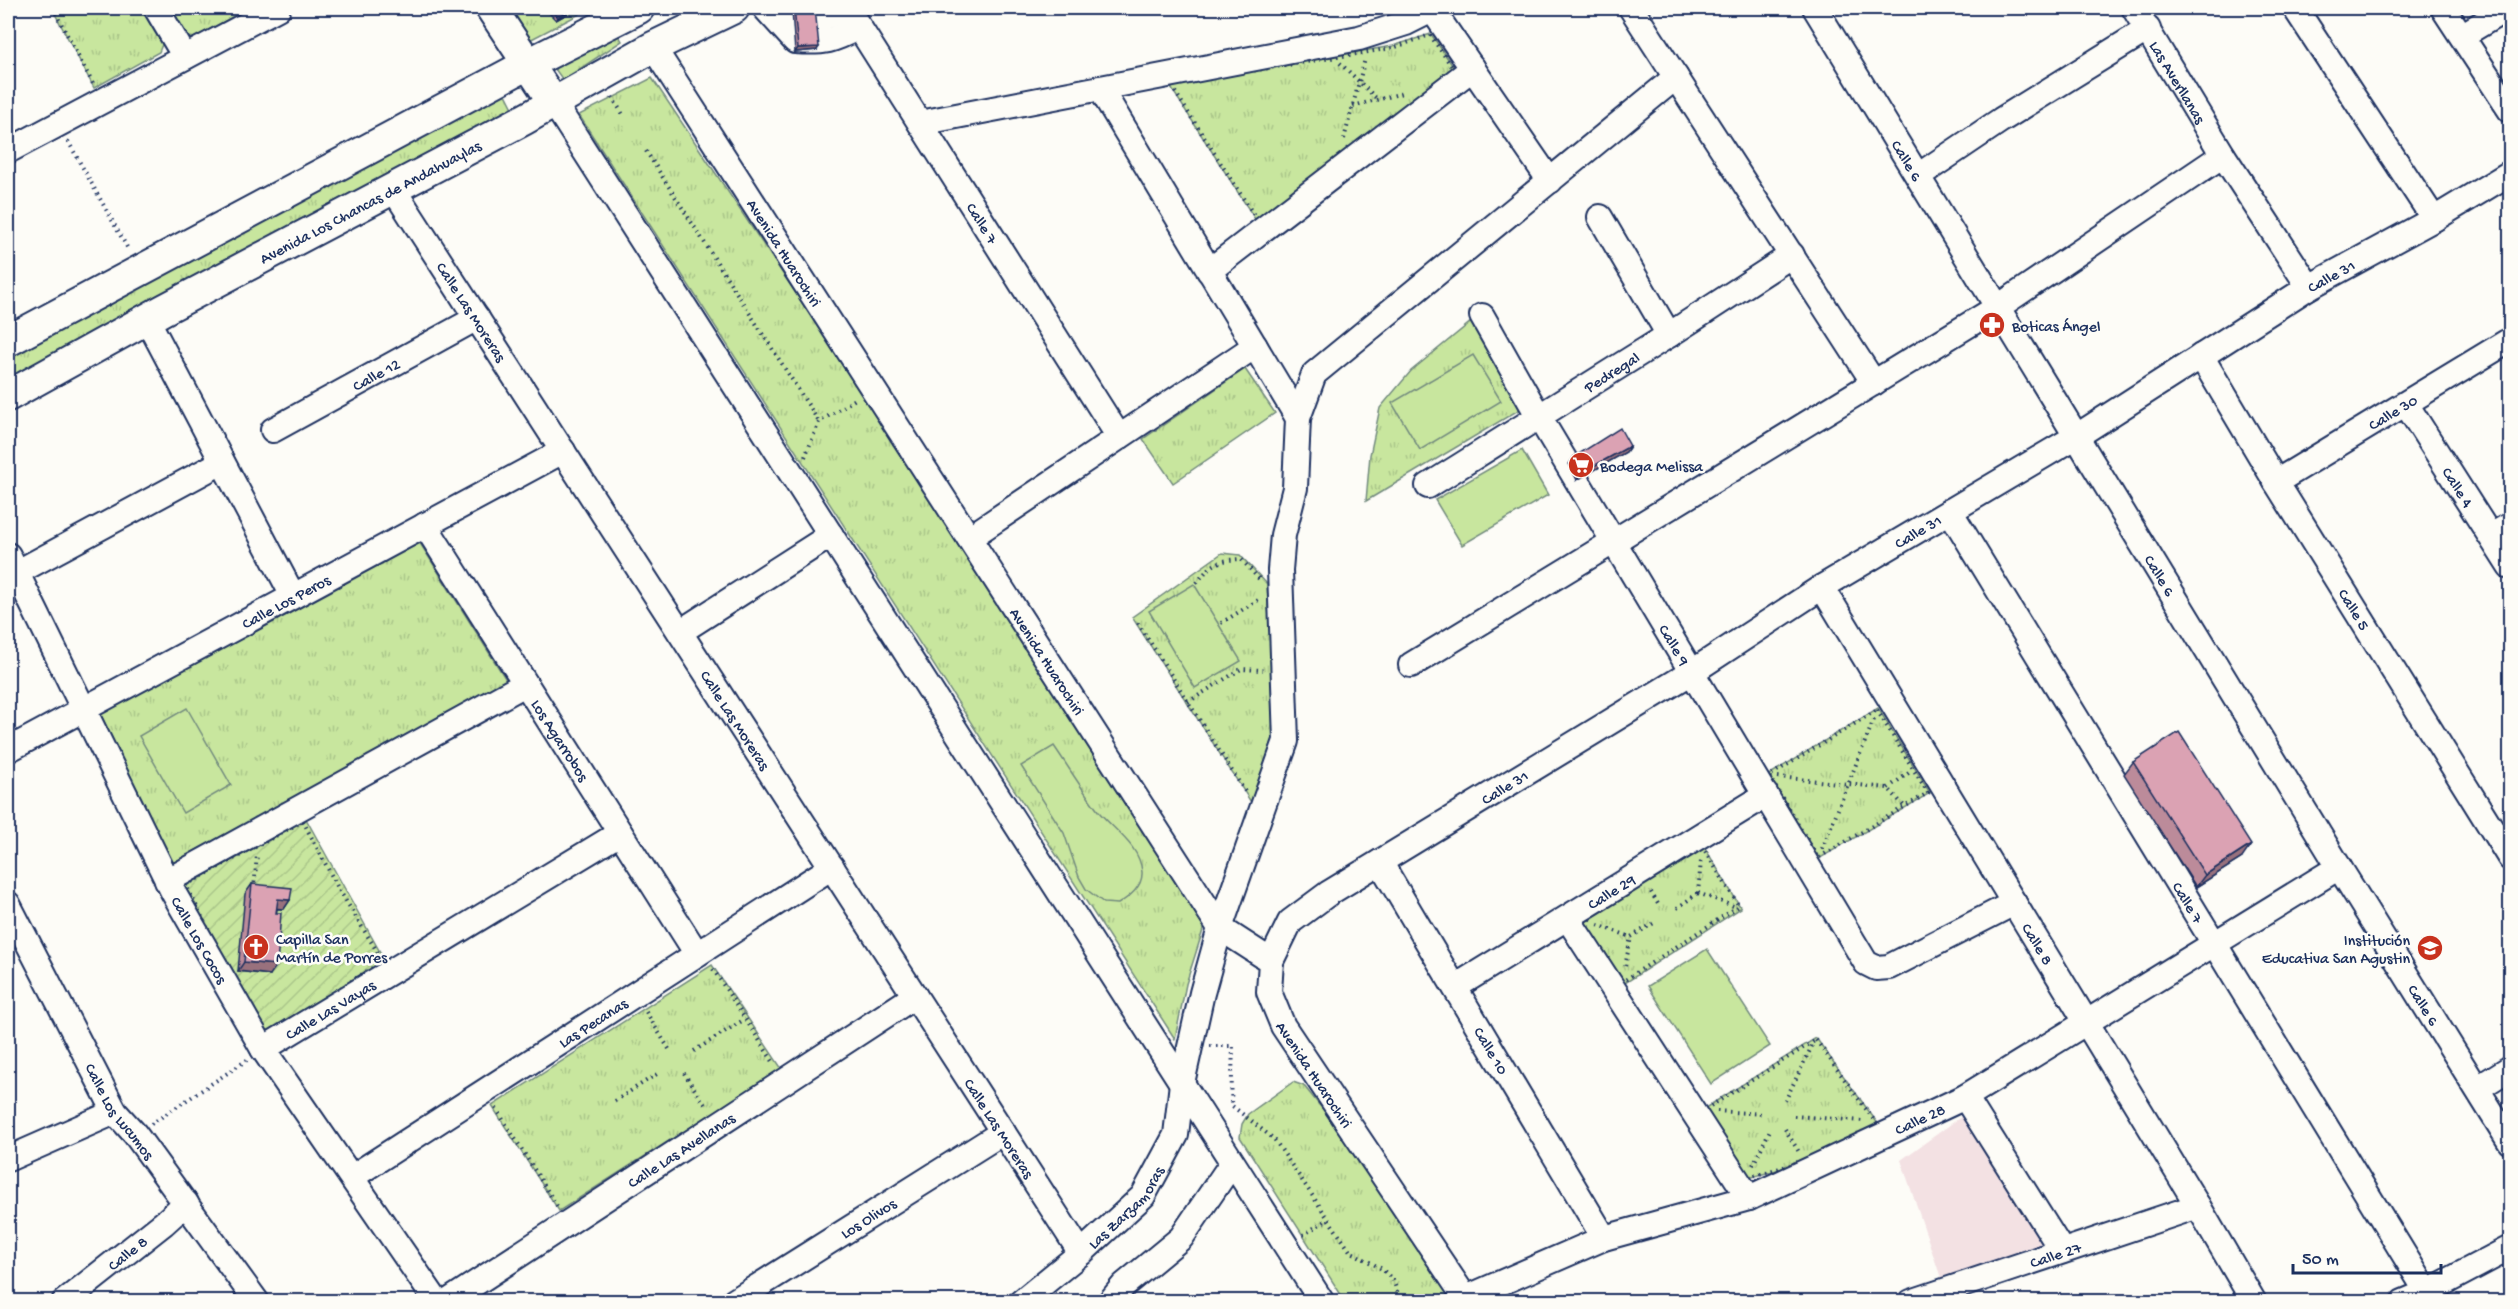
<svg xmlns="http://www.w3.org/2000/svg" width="2518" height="1309" font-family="'Gochi Hand',sans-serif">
<defs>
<pattern id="grass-tufts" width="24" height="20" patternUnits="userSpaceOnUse" patternTransform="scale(1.5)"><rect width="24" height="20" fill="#c8e69e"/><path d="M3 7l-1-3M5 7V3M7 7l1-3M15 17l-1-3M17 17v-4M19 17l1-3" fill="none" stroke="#abc68a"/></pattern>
<pattern id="garden-furrows" width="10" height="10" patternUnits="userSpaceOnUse" patternTransform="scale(1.5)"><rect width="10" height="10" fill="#c8e69e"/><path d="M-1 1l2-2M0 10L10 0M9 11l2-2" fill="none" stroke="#abc68a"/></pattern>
</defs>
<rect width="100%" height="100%" fill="#fdfcf7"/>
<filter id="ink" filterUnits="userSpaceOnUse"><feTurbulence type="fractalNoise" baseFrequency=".0167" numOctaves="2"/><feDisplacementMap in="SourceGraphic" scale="12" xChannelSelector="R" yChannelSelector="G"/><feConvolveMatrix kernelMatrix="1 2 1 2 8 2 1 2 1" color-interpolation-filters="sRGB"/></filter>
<g filter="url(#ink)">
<path fill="#f3e1e3" d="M1965,1114L2045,1243L1942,1281L1901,1160Z"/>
<path fill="url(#grass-tufts)" stroke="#728a7e" stroke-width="1.5" d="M52,8H143L163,42L159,52L94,88Z
M167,8H248L193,39L182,35Z
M501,8H591L524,43Z
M618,34L622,41L563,80L552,65Z
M1431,34L1457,72L1260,227L1168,83L1393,46Z
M652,78L817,325L1204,927L1186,984L1175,1039L579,115Z
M503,88L514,110L8,381V351Z
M1471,322L1522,408L1366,501L1370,455L1380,408L1411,371Z
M1245,369L1275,413L1173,483L1143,439Z
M418,540L507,681L171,864L100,713Z
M1222,553L1240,555L1267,584L1276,740L1256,810L1132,617Z
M1878,708L1930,793L1817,860L1767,776Z
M1702,843L1741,908L1622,985L1584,925L1585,918Z
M712,965L782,1069L559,1211L492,1106Z
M1816,1038L1881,1128L1805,1162L1749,1178L1702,1110Z
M1293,1082L1304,1086L1329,1117L1454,1301H1345L1240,1137L1242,1124L1248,1114Z"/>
<path fill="url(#garden-furrows)" stroke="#728a7e" stroke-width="1.5" d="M305,817L385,961L267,1037L233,984L184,885Z"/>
<path fill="#c8e69e" stroke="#728a7e" stroke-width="1.5" d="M1473,355L1501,401L1420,450L1392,403Z
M1522,450L1548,495L1462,545L1435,500Z
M1194,584L1241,661L1195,688L1149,611Z
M187,708L231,785L183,813L139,736Z
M1054,746C1069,768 1083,791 1099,812C1114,830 1140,846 1142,872C1143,887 1129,897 1118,904L1104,903L1086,889L1079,877L1064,833L1021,766Z
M1707,949L1770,1046L1711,1084L1648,986Z"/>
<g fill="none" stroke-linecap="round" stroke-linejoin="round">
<g stroke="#1b2f5e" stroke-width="28">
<g id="minor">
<path d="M156,8L185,57"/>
<path d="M765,8L795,41C825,43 833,41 859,27"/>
<path id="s1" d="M847,8L1119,437"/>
<path d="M1431,8L1550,181"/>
<path d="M1631,8L1874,383"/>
<path id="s2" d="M1815,8L2339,867L2510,1142"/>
<path id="s3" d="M2134,8L2223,155L2309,287"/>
<path d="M2295,8L2434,219"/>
<path d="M2443,8L2510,110"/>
<path d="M785,19C808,25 827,17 848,8"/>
<path d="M2463,35L2508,8"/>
<path id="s4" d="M653,47L1220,928L1271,961L1269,992L1283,1026L1468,1302"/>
<path d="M1100,88L1298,418"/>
<path d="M554,103L1322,1302"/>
<path d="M920,123L1359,38L1406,23L1432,10"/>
<path d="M8,151L278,8"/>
<path d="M1918,176L2001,120L2148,29"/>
<path id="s5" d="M392,187L1081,1253"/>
<path d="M1600,217L1669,335"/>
<path d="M1209,271L1473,68"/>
<path id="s6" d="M1482,316L1539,417L1866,963L1876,968L1889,967L2014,903"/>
<path d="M147,319L293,596"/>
<path id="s7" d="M2201,356L2276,482L2510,858"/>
<path id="s8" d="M2406,404L2510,567"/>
<path id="s9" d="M273,430L477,318"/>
<path id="s10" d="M2276,482L2510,340"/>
<path id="s11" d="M1428,486L1669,335L1792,255"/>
<path id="s12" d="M1950,511L2427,1292"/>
<path id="s13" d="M425,525L697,954"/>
<path d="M2491,536L2510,525"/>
<path d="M969,538L1255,346"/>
<path id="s14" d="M8,555L173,892L263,1049L437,1302"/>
<path d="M16,573L222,462"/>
<path id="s15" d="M1822,587L2198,1206L2254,1302"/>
<path d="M680,632L831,535"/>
<path d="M1411,665L1998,307L2223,155"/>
<path id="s16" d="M8,750L563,451"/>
<path id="s17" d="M1380,862L1604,1238"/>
<path d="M167,881L525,684"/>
<path id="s18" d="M8,904L115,1112L135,1134L257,1302"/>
<path d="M1568,919L1749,1198"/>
<path id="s19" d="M1271,961L1290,922L1329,893L1692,672L1822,587L2077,436L2309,287L2434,219L2510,173"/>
<path id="s20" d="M1455,987L1766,795"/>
<path id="s21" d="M263,1049L620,833"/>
<path d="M2478,1088L2510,1068"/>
<path d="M1965,1097L2062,1251"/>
<path d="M8,1159L115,1112"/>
<path id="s22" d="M352,1177L832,867"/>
<path id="s23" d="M1466,1298L1604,1238L1749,1198L1965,1097L2339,867"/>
<path id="s24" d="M64,1302L164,1223L186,1203"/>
<path id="s25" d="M447,1302L915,996"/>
<path id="s26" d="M733,1302L1003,1132"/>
<path id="s27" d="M1021,1302L1081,1253L1143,1196L1176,1135L1182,1083L1202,993L1220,928L1286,741L1280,570L1283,535L1295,488L1298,418L1314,374L1676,77"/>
<path d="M1110,1302L1124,1285L1181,1238L1232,1163"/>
<path id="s28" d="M1911,1302L2198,1206"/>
<path d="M2403,1302L2427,1292L2510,1248"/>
</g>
</g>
<g stroke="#1b2f5e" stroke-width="34">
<g id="major">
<path d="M491,8L554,103"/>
<path d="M8,341L528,64L639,8"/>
<path id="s29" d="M8,396L163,310L525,119L653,47L734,8"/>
</g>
</g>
<path stroke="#1b2f5e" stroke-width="4" stroke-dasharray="1.5 4.5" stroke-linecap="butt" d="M53,8L93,84
M1430,35L1455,71L1261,226L1170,84L1393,48Z
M1340,63L1377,99
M612,97L624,116
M1353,106L1403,93
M1344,139L1365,59
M68,141L128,249
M646,151L819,422
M805,457L819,422L857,398
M1197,583C1211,564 1217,560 1241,559L1259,579
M1138,623L1246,793
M1221,623L1260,599
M1188,702L1241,669L1263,670
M1877,710L1928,793L1818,858L1769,776Z
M1778,777L1888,788L1905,807
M1888,788L1910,772
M303,821L338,888L383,961L268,1034L235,983L186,885Z
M1702,846L1739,906L1622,982L1587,927L1590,917Z
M1822,849L1875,717
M254,889L257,855
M1651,892L1658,904
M1698,893L1701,861
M1698,893L1736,907
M1677,908L1698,893
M1598,925L1631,937
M1625,966L1631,937L1654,923
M713,969L774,1063
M646,1012L669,1049
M1816,1040L1879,1127L1805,1161L1748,1177L1704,1110Z
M1210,1046H1233L1231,1105L1274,1139L1350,1251L1382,1269L1393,1280L1401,1302
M694,1051L745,1019
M684,1073L707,1108
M615,1101L660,1072
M1785,1101L1814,1042
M496,1108L557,1206
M1717,1111L1763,1114
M1794,1116L1863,1121
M151,1124L247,1060
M1785,1129L1799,1152
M1753,1165L1771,1128
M1303,1235L1328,1219"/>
<use href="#minor" stroke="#fdfcf7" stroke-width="24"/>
<use href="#major" stroke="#fdfcf7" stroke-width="30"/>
</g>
<path fill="#bc8b9a" stroke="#1b2f5e" stroke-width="1.5" d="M549,8H569V11L567,14L556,20L549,13Z
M794,8L817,50L795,52L792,11Z
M1630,446L1626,452L1577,480L1569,464L1574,457Z
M2133,762L2242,858L2196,887L2124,774Z
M252,884L290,900L284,909H277L270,975L238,971L245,894Z"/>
<path fill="#99717d" stroke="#1b2f5e" stroke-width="1.5" d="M569,11L567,14L556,20L558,17Z
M819,47L817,50L795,52L798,48Z
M1630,446L1626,452L1577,480L1581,473Z
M2251,845L2242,858L2196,887L2205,875Z
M278,899L290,900L284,909L271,908Z
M244,962L277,965L270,975L238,971Z"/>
<path fill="#dba2b3" stroke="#1b2f5e" stroke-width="1.5" d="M551,8H569V11L558,17L551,10Z
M794,8H815L819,47L798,48Z
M1620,428L1630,446L1581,473L1574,457Z
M2179,732L2251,845L2205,875L2133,762Z
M252,884L292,888L290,900L278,899L276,913H281L277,965L244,962Z"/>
</g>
<defs>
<g id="pharmacy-disc" transform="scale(1.35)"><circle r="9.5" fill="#c8321e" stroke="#fdfcf7"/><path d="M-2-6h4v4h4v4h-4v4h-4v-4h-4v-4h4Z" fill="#fff"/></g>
<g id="supermarket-disc" transform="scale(1.35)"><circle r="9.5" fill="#c8321e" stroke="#fdfcf7"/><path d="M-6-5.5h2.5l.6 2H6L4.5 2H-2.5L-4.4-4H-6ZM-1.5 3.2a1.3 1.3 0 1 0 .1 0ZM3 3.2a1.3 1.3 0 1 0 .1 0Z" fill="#fff"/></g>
<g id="church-disc" transform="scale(1.35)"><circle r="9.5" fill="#c8321e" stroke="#fdfcf7"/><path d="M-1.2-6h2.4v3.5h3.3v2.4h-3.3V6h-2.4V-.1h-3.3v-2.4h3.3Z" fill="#fff"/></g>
<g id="school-disc" transform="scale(1.35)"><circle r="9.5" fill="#c8321e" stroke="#fdfcf7"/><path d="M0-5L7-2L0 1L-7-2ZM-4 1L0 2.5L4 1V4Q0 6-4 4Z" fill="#fff"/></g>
</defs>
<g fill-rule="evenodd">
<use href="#pharmacy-disc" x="1992" y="325"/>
<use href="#supermarket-disc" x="1581" y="465"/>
<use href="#church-disc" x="256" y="947"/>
<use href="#school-disc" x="2430" y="948"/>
</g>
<g text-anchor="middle" stroke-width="5" stroke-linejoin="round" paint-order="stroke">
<g font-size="16" fill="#1b2f5e" stroke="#fdfcf7">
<text dy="6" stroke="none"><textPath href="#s3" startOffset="86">Las Averllanas</textPath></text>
<text dy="6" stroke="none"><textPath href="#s2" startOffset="178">Calle 6</textPath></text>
<text dy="6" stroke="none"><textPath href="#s29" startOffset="411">Avenida Los Chancas de Andahuaylas</textPath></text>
<text dy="6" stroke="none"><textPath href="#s1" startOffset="254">Calle 7</textPath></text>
<text dy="6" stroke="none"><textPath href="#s4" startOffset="244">Avenida Huarochiri</textPath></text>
<text dy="6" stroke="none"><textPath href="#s19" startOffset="1269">Calle 31</textPath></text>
<text dy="6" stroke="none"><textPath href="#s5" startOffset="148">Calle Las Moreras</textPath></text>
<text dy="6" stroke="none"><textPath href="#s11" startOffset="216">Pedregal</textPath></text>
<text dy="6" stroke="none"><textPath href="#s9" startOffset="117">Calle 12</textPath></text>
<text dy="6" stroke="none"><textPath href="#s10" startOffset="136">Calle 30</textPath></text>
<text dy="6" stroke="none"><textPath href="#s8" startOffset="98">Calle 4</textPath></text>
<text dy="6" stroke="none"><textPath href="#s19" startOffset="783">Calle 31</textPath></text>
<text dy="6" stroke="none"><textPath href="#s2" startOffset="664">Calle 6</textPath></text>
<text dy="6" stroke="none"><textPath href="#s16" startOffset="315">Calle Los Peros</textPath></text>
<text dy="6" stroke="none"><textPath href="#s7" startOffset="296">Calle 5</textPath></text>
<text dy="6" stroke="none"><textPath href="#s6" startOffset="381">Calle 9</textPath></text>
<text dy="6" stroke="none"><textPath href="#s4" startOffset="730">Avenida Huarochiri</textPath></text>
<text dy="6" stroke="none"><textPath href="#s5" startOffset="634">Calle Las Moreras</textPath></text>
<text dy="6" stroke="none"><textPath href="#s13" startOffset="254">Los Agarrobos</textPath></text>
<text dy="6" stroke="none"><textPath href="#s19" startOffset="297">Calle 31</textPath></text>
<text dy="6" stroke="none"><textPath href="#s20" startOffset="183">Calle 29</textPath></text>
<text dy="6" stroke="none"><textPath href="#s12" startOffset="458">Calle 7</textPath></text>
<text dy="6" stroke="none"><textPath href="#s14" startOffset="430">Calle Los Cocos</textPath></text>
<text dy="6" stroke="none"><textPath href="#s15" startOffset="417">Calle 8</textPath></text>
<text dy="6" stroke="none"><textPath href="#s2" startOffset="1168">Calle 6</textPath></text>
<text dy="6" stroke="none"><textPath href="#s21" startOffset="78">Calle Las Vayas</textPath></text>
<text dy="6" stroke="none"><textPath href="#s22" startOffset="286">Las Pecanas</textPath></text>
<text dy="6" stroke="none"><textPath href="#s17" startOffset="219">Calle 10</textPath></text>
<text dy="6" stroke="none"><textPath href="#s4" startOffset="1234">Avenida Huarochiri</textPath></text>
<text dy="6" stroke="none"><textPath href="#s18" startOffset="236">Calle Los Lucumos</textPath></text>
<text dy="6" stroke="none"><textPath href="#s23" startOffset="489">Calle 28</textPath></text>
<text dy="6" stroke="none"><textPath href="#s5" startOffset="1120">Calle Las Moreras</textPath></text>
<text dy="6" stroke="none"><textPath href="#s25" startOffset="279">Calle Las Avellanas</textPath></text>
<text dy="6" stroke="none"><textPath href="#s27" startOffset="142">Las Zarzamoras</textPath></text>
<text dy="6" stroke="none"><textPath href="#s26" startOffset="159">Los Olivos</textPath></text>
<text dy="6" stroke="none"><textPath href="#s24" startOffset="80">Calle 8</textPath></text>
<text dy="6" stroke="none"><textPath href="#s28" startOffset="152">Calle 27</textPath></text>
</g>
<g font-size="16" fill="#1b2f5e" stroke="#fdfcf7" text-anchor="start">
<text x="2012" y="331">Boticas Ángel</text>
<text x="1600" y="471">Bodega Melissa</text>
<text x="276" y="944">Capilla San<tspan x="276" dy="18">Martín de Porres</tspan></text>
<text x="2410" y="945" text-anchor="end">Institución<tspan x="2410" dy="18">Educativa San Agustin</tspan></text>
</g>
</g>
<rect width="2518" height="1309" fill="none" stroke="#fdfcf7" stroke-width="30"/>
<rect x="15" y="15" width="2488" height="1279" fill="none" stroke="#1b2f5e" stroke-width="2" filter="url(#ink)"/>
<path d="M2293 1264v9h148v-9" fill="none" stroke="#1b2f5e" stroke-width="3"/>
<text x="2302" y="1264" font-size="18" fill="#1b2f5e" stroke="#fdfcf7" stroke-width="4.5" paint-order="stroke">50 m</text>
</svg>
